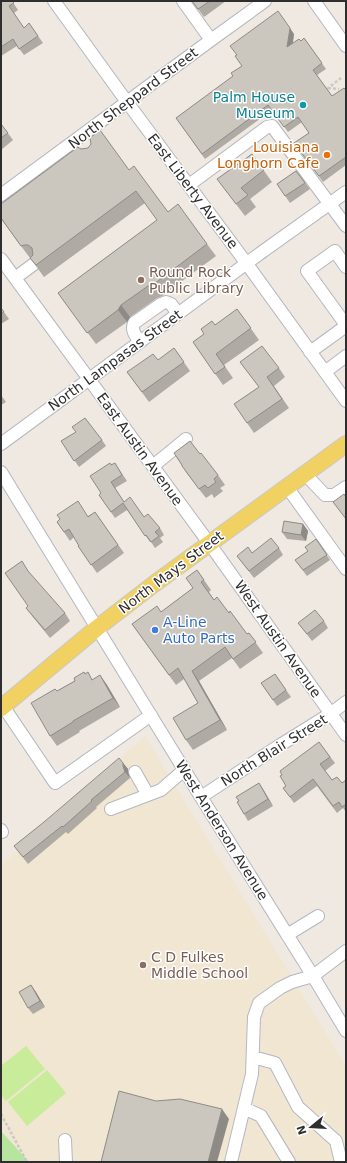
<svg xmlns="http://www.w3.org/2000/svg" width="347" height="1163" font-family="'DejaVu Sans',sans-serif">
<rect width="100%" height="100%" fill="#efe9e1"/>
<path fill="#f0e6d1" d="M145,736L346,1066V1162H29L1,1131V865Z"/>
<path fill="#b6e59e" d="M1,1131L29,1162H1Z"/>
<path fill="#c9ec9a" d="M26,1046L45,1069L6,1101L1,1095V1066Z
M47,1070L66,1093L27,1126L8,1102Z"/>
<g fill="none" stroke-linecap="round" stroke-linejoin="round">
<g stroke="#b4b7c1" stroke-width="14">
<path id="minor" d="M54,1L127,102L247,264L346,401
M183,1L211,40
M314,1L346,46
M189,185L267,127L272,126L346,226
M1,195L211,40L265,1
M1,259L209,543L346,735
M346,267L335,251L307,271L346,325
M15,278L34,264
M140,342C135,335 131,330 134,323L161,304L166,302L171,304L178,314
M310,352L346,326
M325,372L346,356
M1,444L262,252L346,192
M153,466L186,439
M1,472L201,797L313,976L346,1031
M305,474L325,495H334L346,487
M287,487L346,569
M3,706L55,783L151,715
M135,772L148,795
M201,797L277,747L330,714L346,702
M111,809L161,790L184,770
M1,830L2,832
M287,935L318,916
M253,1057L275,1063L298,1107L336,1141L341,1162
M244,1108L261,1116L289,1162
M65,1140L66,1162
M231,1162L252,1074L254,1017L259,1003L280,988L292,982L313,976L346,951"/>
</g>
<g stroke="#c9c9c9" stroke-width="18">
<path id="major" d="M1,708L97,628L154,584L346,444"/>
</g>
<path stroke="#c9c9c9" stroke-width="2.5" stroke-dasharray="3 2" stroke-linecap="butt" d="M328,88L339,89
M327,89L341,78
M1,1114L27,1162"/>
<use href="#minor" stroke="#fff" stroke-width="12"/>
<use href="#major" stroke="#f2d163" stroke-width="16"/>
</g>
<path fill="#afaba4" d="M1,1H12L18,10L14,13L24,28L29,23L43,43L24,55L17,46L1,56Z
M192,1H226L204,17Z
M294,34L293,44L301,41L304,38L326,69L317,75L332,96L346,90V165L323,182L294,143L309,133L302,122L288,132L272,110L205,159L176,118Z
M1,124L13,140L1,150Z
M81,149L129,170L168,212L207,244L216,256L162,296L157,298L130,317L127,322L96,344L58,293L157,220L145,203L44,277L30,258L1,219Z
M252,154L272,182L250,199L256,207L245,216L217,179Z
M296,171L310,189L290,203L277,184Z
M1,308L9,319L1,324Z
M237,309L259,340L224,365L233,378L223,385L193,342Z
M174,348L190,371L149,402L127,372L158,360Z
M240,362L279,368L285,377L274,386L289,408L254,433L234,404L259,387Z
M1,395L6,402L1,405Z
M76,432L102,440L106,446L79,467L61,441Z
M174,453L200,454L218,475L225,485L220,488L223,491L214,498L212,494L206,498L188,475Z
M115,463L127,481L115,488L124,502L144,517L160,528L164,535L160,538L163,542L155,548L151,542H150L127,510L115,518L99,495L101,493L111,465Z
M95,512L124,553L97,573L78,546H79L74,537L70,541L57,522L88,516Z
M303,524L308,531L306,541L287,539L282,532Z
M316,539L330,560L307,576L295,560L308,551Z
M279,548L283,555L254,578L237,556Z
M197,570L211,590L209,592L214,600L229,613L247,634L249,633L263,653L240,669L232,658L199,681L227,730L193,750L186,740L198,703L184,679L176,685L132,624L161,612L193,588Z
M28,606L65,613L70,621L50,638L32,616L26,608Z
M324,621L328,628L312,641L298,623Z
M86,674L93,680L100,675L107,685L120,707L79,731L80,732L57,746L50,736L57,691Z
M275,674L291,697L277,706L261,683Z
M319,742L335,763L325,771L332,780L342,783L346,780V812L343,808L337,813L317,786L294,803L283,788L286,786Z
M123,763L128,769V772L130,778L96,807L97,808L68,834L66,832L28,864L14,846Z
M259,783L273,806L248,821L244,814L239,801Z
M31,985L45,1007L33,1014L28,1008Z"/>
<path fill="#8e8b86" d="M290,28L294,34L291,53L287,47Z
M121,305L130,317L127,322L118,310Z
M303,524L308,531L306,541L301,535Z
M192,671L199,681L227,730L220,720Z
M100,675L107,685L120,707L113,698Z
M123,763L128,769V772L130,778L125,772L123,766Z
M259,783L263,789L273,806L268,799Z
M31,985L36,992L45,1007L40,1001Z
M222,1109L229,1119L217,1162H208Z"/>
<path fill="#cbc7bf" stroke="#8e8b86" d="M1,1H12L14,3L9,6L24,28L29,23L38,36L19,49L13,39L1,47Z
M192,1H210L198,9Z
M278,11L290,28L287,47L299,39L301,41L304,38L322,63L313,70L332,96L344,88L346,90V157L319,176L294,143L309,133L298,117L284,127L268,105L202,154L176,118L233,76L231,73L242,66L235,56L237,55L230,46Z
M1,124L8,133L1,138Z
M100,130L129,170L134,166L168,212L178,204L207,244L154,284L148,286L121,305L118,310L87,333L58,293L157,220L136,191L36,265L30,258L33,255L32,248L28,245H24L21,246L1,218V204L78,147L81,149L88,148L91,144L90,138Z
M252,154L264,170L241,188L248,195L236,204L217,179Z
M296,171L305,183L285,196L277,184Z
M1,308L4,312L1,314Z
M237,309L251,328L216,354L225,367L215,374L193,342L204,334L201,329L212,321L215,325Z
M262,346L279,368L267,377L282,399L247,423L234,404L259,387L240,362Z
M174,348L184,362L142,392L127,372L153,354L158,360Z
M85,418L102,440L74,461L61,441L76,432L72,427Z
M190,441L200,454L201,453L218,475L214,479L216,482L208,488L205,485L199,489L182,466V465L174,453Z
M110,463L111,465L115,463L122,475L111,482L124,502L130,497L144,517L148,514L160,528L155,532L159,536L151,542L146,535L145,536L123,503L111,512L99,495L101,493L90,476Z
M344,494L346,497V519L333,502Z
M78,501L88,517L95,512L118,545L91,565L78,546H79L69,529L64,532L57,522L60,519L57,515Z
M284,521L303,524L301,535L282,532Z
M271,538L279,548L249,571L237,556L248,547L252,553Z
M316,539L327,555L303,570L295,560L308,551L305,547Z
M22,561L28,571L65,613L45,630L26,608L28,606L5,573Z
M197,570L204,580L201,582L214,600L217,597L229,613L230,611L247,634L249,633L256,642L233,659L225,647L192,671L220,720L186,740L173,718L198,703L178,668L169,675L132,624L157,606L161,612L193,588L186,578Z
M315,610L324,621L307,634L298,623Z
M84,672L85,674L88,672L92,680L100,675L113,698L73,721V722L50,736L31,703L55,689L57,691L75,681L74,678Z
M275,674L286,690L273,700L261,683Z
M319,742L330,757L320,764L332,780L337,777L342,783L346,780V804L342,807L339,802L333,806L313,779L290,797L283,788L286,786L280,776L282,775L280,771Z
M119,758L123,763V766L125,772L91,800L92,801L63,827L62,826L23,857L14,846L44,822Z
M259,783L268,799L244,814L237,802L239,801L236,797Z
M31,985L40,1001L28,1008L19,992Z
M119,1091L156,1101L180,1099L222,1109L208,1162H101Z"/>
<circle fill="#0f9aa8" stroke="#fff" stroke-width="1.5" cx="303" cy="105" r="4"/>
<circle fill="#e8710a" stroke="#fff" stroke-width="1.5" cx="327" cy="155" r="4"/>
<g fill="#8d6e63" stroke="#fff" stroke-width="1.5">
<circle cx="141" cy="280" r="4"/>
<circle cx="143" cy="965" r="4"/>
</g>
<circle fill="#3f7fe0" stroke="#fff" stroke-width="1.5" cx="155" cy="630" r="4"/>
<g text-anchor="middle" stroke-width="3" stroke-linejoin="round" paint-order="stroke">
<g font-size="14" fill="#0d838f" stroke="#fff" text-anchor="end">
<text x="295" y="102">Palm House<tspan x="295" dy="16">Museum</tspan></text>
</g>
<g font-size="14" fill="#2e2e2e" stroke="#fff">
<text transform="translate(133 98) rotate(-37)" y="5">North Sheppard Street</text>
<text transform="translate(193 191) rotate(53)" y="5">East Liberty Avenue</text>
<text transform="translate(115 360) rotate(-36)" y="5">North Lampasas Street</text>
<text transform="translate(140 449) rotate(54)" y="5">East Austin Avenue</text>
<text transform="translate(171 572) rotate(-37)" y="5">North Mays Street</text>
<text transform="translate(278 639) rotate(55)" y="5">West Austin Avenue</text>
<text transform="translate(274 750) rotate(-32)" y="5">North Blair Street</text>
<text transform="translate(222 830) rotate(58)" y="5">West Anderson Avenue</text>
</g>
<g font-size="14" fill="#c56008" stroke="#fff" text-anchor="end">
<text x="319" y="152">Louisiana<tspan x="319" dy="16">Longhorn Cafe</tspan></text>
</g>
<g font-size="14" fill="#785e54" stroke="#fff" text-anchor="start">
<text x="149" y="277">Round Rock<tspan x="149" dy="16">Public Library</tspan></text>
<text x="151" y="962">C D Fulkes<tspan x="151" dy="16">Middle School</tspan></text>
</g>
<g font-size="14" fill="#366cbe" stroke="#fff" text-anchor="start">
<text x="163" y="627">A-Line<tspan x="163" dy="16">Auto Parts</tspan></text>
</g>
</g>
<rect width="347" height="1163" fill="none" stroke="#2e2e2e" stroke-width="4"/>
<g transform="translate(311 1127) rotate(252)" stroke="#ffffff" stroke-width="3" paint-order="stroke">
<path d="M0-3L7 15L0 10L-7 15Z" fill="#2e2e2e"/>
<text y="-6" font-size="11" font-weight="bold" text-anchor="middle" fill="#2e2e2e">N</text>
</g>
</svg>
